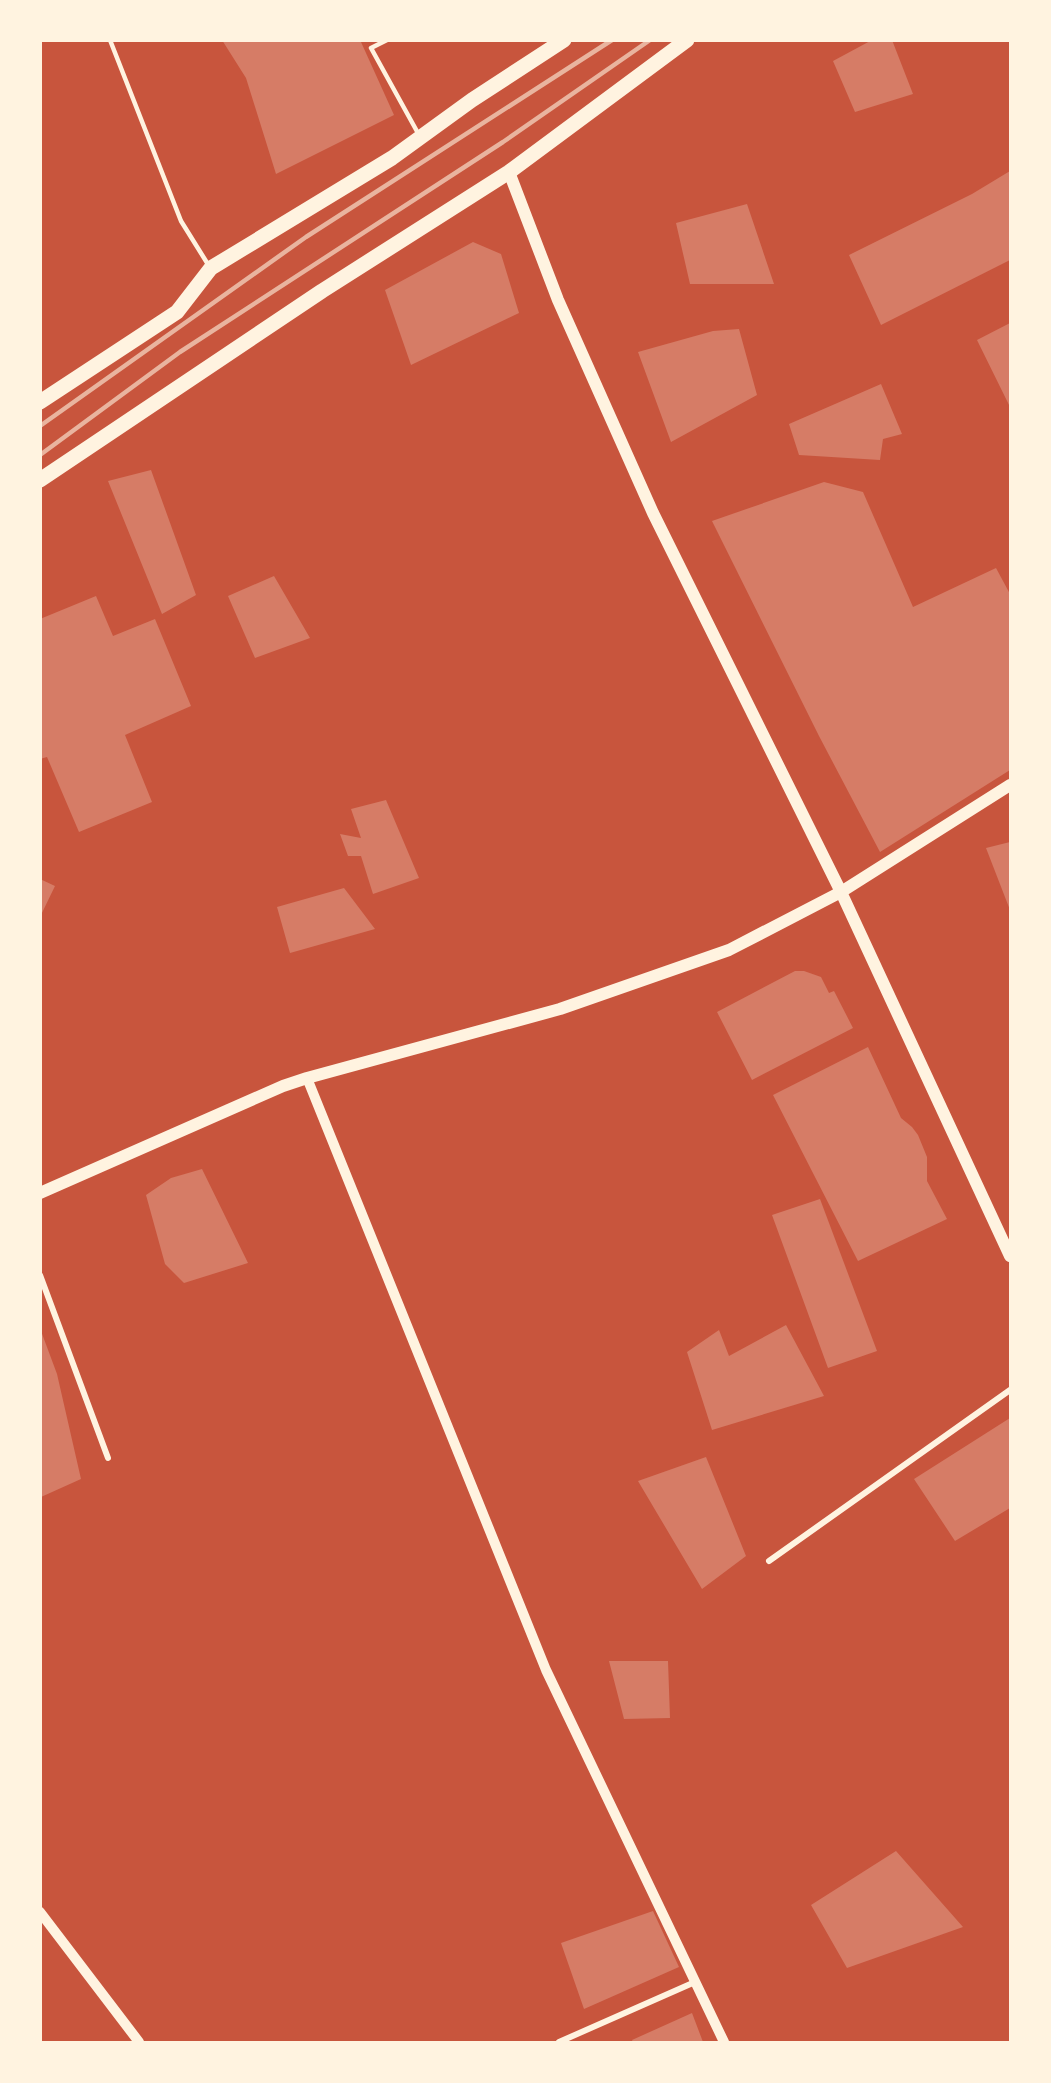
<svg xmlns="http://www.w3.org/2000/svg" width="1051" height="2083" font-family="'Noto Sans',sans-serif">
<rect width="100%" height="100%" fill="#c8553d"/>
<path fill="#d67c66" d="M222,40H365L361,42L394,115L276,174L246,78Z
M872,40H892L913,94L855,112L833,61Z
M1010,171V260L881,325L849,255L972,194Z
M747,204L774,284H690L676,223Z
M473,242L501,254L519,313L411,365L385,290Z
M1010,323V407L977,340Z
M739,329L757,395L671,442L638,352L713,331Z
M881,384L902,434L883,439L880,460L799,455L789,424Z
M151,470L196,595L162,614L108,481Z
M824,482L863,492L913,607L996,568L1010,594V770L880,852L819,736L712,521Z
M274,576L310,638L255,658L228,596Z
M96,596L113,636L155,619L191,706L125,735L152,802L79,832L47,757L40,759V619Z
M386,800L419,878L373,894L361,856H348L340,834L361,838L351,809Z
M1010,842V910L986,848Z
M40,879L55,886L40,917Z
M344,888L375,929L290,953L277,907Z
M795,971H804L821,977L829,993L834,991L853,1028L752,1080L717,1012Z
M868,1047L901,1118L912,1127L918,1135L927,1157V1181L947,1219L858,1261L773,1095Z
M202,1169L248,1263L184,1283L165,1264L146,1195L171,1178Z
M820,1199L877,1351L828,1368L772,1215Z
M786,1325L824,1396L712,1430L687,1352L719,1330L729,1356Z
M41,1331L57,1374L81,1479L41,1497Z
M1010,1418V1508L955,1541L914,1479Z
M706,1457L746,1556L702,1589L638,1481Z
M609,1661H668L670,1718L624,1719Z
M896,1851L963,1927L847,1968L811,1905Z
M653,1911L679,1967L584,2009L561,1943Z
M692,2013L703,2042H633L632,2040Z"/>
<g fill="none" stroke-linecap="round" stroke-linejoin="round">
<path stroke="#fff3e0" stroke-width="4.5" d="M110,40L181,221L209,266
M387,40L371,48L419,135"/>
<path stroke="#fff3e0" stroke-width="6" d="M40,1275L108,1458
M769,1561L1010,1390
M559,2042L695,1982"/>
<path stroke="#fff3e0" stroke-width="10" d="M307,1078L546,1670L724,2042
M40,1912L139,2042"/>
<path stroke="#fff3e0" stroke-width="12" d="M509,172L558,300L653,513L841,892L1010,1256
M40,1193L283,1086L307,1078L560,1009L729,950L841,892L1010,785"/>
<path stroke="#fff3e0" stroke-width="15" d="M40,402L177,312L211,268L392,158L472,100L564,40
M40,480L322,291L509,172L687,40"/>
<path stroke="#e9b49f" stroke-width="4.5" d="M40,426L306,237L612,40
M40,455L180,352L503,142L650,40"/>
</g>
<rect width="1051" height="2083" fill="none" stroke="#fff3e0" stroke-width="84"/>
</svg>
